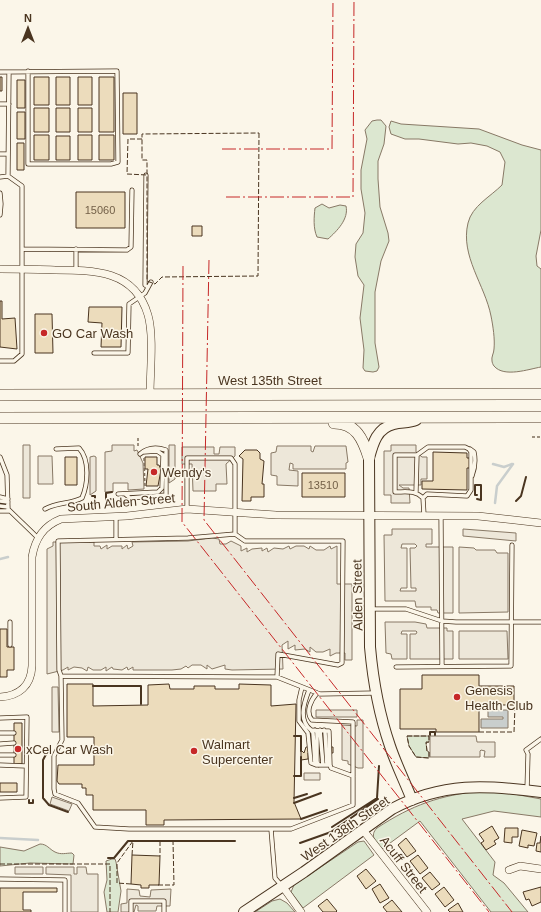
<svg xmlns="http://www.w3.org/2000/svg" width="541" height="912" font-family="Helvetica,sans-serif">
<rect width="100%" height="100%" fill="#fbf6e9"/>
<path fill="#dce7d0" stroke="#887966" d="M377,120H381L386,126L384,144L378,161V179L380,207L388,233L389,241L381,261L375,292V343L379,367L377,371L373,372L365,371L363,368L364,350L360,318L364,285L358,276L355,257L356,244L363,233L365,213L361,189V170L367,139L365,130L372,121Z
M391,121L401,124L479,129L522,145L541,150V230L536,256L537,266L541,269V367C529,369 504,378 494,366C493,365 492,362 492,361C491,357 494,353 494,349C495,339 493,326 491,316C485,285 460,256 468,223C472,206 490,197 502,185L505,162L500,152L487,146L471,143L458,144L419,139H405L391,134L389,127Z
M322,204L329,208L340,205L346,206C349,219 337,231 328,239L317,237C313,228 314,217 315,208Z
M407,736H429V742L426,743L427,751L429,752V758L416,757L409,746Z
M482,791L503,792L541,799V817L494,811L462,819L495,862L493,875L504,883L528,912H491L420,821L382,849C376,842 369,836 377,828C412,805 440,795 482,791Z
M364,841L374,855L303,908L291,892L294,885L358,842Z
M40,844C47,844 49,849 55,852C61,855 66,853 72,853L74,855L73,864L30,863L0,866V847L24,851Z
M112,859H115L116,862L121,891L118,912H107L104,892L107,880L106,861Z
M280,899L287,903L295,912H255L272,901Z"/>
<path fill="#ede7d9" stroke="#887966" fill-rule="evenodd" d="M23,445H30V498H23Z
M112,445H134V451L137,450L143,463L144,489L128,490V483H113V492H105V452L112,451Z
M169,445H175V479L169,483Z
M391,445H416V452L422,457H427V479H421V485H399L403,488H409L410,503H391V495H384V451H391Z
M277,446H311V451L313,452L315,446H346L348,462L346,463V469H293V464L290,463L289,470L298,471V486L277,485V476L271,475V453L276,452Z
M182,447H214V454H219L220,447H235V456L226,464L227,484H216V491H193L192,464H182Z
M38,456H52L53,484H38Z
M94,456L96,457V491L90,495V457Z
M392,529H432V544H426V547H453V613H438L437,610H431V607H416L415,601H385L384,535H392ZM402,544H415L417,546L415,548H410L411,588H416V591H400L401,588H407V548H401Z
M463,529L516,533V541L463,536Z
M212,538L219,539L220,544H226L231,541L241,546V551L247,548V552L252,549L262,548V551L267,548L268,552L274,548L283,549L289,546L290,549L296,546H304L309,549L310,546L316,550H324L330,546L331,549L337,546V584H352V660H345V653H336L330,656V649L323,652H316L310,647V652L305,649L295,650V645L288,649V641L282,645L283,669L232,670L225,669V665L212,669L207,665V669L201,665H192L188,668L186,666L181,669L172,670H133V667L128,670L127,667L122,670L113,669L112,667L106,671V667L101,670H93L88,667L87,671L82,668L74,667L68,670V667L63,670L47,674V549L53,546V542H94V546H100L101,549L107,545V549L112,546H122V549L127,545L128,549L133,546L132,542L188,541Z
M459,547L474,548L476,550H495L497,553H508V612L459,613Z
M385,622H415L426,624L427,628H447V631H453V659H410V634H416L417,632L416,631H402L401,634H407V659H392L391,654L386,653Z
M459,631H507L508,659H459Z
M52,687H58L59,732H52Z
M316,710H357V717H316Z
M357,720H363V768H358L348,764V761L342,760V725L357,726Z
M430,736H476L477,742H495V757H484L485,751L481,750L480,751V757H430Z
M304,773H320V780H304Z
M52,797L72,804L69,811L50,804Z
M15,867H43V874H15Z
M46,867H74V874H77V867H86L87,874H98V912H71V875L46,874Z
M127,889L139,890L140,896L150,897L151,890L171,889L170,906H157L156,911H138V906L136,905L134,912H121V904L127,903Z"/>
<path fill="#c9cecd" stroke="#887966" d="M488,710H508V728H481V719H503V717H488Z"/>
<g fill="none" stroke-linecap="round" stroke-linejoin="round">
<path stroke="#c9cecd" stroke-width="2.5" d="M493,464L504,467L512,464
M495,503L497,486L513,464
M0,559L8,557
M0,838L38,840"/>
</g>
<path fill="#ecdcbc" stroke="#4a3520" d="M0,77H2V91H0Z
M34,77H49V105H34Z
M56,77H70V105H56Z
M78,77H92V105H78Z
M99,77H114V132H99Z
M17,80H25V108H17Z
M123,93H137V134H123Z
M34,108H49V132H34Z
M56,108H70V132H56Z
M78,108H92V132H78Z
M17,112H25V139H17Z
M34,135H49V160H34Z
M78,135H92V160H78Z
M99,135H114V160H99Z
M56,136H70V160H56Z
M17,143H24V170H17Z
M76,192H125V228H76Z
M192,226H202V236H192Z
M0,301H2V319L15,318L17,349L0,347Z
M89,307H122L121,347H101L102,323L88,322Z
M35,314H52L53,353H35Z
M245,450H257L260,453V459L264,461L262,484H264V497H251V501H242L243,459L239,456Z
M433,452L467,453V458H475V468H467V490L422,489V481H433Z
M65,457H77V485H65Z
M145,457H157V465H159L161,470L158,486H146L148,469H145Z
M302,473H345V497H302Z
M0,629H7V647H14V670H7V677H0Z
M422,675H479V686H514V705H479V732H436V729H400V689H422Z
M67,684H93V706L148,705V685L169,684L170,689H194V686H215V689H239V684L271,685V706L296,704L294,802L301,819L164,820V825H146V810H93V795H86V788H82V784H59L57,781L58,765H94V737H67Z
M14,723H22V764H14Z
M306,747H333V753H308V759L301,760V750L304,753Z
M0,783H17V792H0Z
M492,826L499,838L494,841L496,844L486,850L481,843L484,841L479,834Z
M505,828H518V837H512V843L504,842Z
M522,830L537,833L534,846L528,845V848L519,846Z
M541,836V852L536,851L537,843H540Z
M406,838L416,851L407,857L398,845Z
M132,855L160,856L159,885H149V888H141V885L131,884Z
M418,855L428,868L420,874L410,861Z
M366,869L376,881L366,889L357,876Z
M430,872L440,884L432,890L422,878Z
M380,884L389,898L380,903L372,889Z
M444,887L454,900L445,907L435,894Z
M541,887V902L532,906L529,899L526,900L523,892Z
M0,888H57V892H23V910H31V912H0Z
M327,899L337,911L336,912H323L318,906Z
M392,900L402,912H387L383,907Z
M458,903L463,912H450L448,910Z"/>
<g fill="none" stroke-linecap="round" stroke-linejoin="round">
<g stroke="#4a3520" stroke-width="5">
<path id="lane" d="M0,72L117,71L118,162L111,164H28V71
M0,104H9
M0,154H8
M146,175L145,285L148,287
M8,176L9,72
M0,177L8,176L22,186V354L14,361H0
M0,193L1,204L0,215
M22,249L127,250L131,247L132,190
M76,270V249
M94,353H128L129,304L145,293L151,282
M470,449L474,452C476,461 475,468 472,476
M417,455L428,447H465L469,449L471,452V490L467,496L427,494L423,498
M0,457L7,475L8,509L37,537
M416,492L417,455H395V492C407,492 415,490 423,498L424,515
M118,494L158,492L162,488L163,455L157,451L144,452
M125,494L130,498L166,495V450C157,447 148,447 140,454
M0,497L8,499
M0,501L8,502
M0,506L8,507
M45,509C57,502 71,504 82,498C88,484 90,460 79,448L56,449
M187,509V458H231L235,464V534L188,538L58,541L59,670L61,676L277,677L320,694L375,693
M0,511H9
M116,516V539
M441,516L442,667
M235,534L245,541H343L342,663L338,665L278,654L277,677
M370,609H406L442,621L456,622H541
M10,622V645
M396,667L511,666L512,545
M61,676L62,740L54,756V789L55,794L78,803L95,827L129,829H291L353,805V722L312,720C305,712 311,700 317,693
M302,687L299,700V721L308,733L311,763L316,765H330L331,768L353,776
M309,690C304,703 298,720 311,730L329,731L330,765
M0,718L27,717L26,797L0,798
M311,730L313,733L315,764
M315,730L317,732V762L319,765
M320,730L323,765
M324,730L325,732L327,765
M0,733H14
M0,744L14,743
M0,755H14
M0,765L26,766
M527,790L528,754L526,750L541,739
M271,829L275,878L281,885
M0,879L65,880V912
M131,912V901H164V912"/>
</g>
<g stroke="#4a3520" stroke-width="8">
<path id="street" d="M0,269C18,269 37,269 55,270C94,270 135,270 148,315C154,336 150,372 150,395
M0,697C19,696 31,686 32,666V557C35,539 43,526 61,519L127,516L187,509L276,515L478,516L541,523
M363,830L427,912
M509,870L520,866L541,869
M283,887L301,912"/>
</g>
<g stroke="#4a3520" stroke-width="12">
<path id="secondary" d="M412,800C405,782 396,764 390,746C379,714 373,681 370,647L369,458C373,443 377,428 394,424C401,422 409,423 416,420
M244,912L304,872L392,809C442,782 487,785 541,792"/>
</g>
<g stroke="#4a3520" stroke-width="12">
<path id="primary" d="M0,395L541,394
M0,418L541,417
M334,423C356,423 363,439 369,458"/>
</g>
<path stroke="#7f6f5c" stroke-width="1.5" stroke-dasharray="3 2" stroke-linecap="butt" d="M532,437H541
M138,438V448
M144,458L145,487"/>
<use href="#lane" stroke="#fbf6e9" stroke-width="3.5"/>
<use href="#street" stroke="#fbf6e9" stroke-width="7"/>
<use href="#secondary" stroke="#fbf6e9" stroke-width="10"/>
<use href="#primary" stroke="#fbf6e9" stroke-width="11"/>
<path stroke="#4a3520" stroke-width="1" stroke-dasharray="5 2" stroke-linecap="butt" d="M259,133L258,276L162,277L155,284L147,281V160H142V134Z
M142,139H128L127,174L147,175
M479,732H514L515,707L514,705
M407,736H429V742H426L427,751L429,752V758L416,757L409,746Z
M160,841V856
M132,855L133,841
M0,864H110V912
M131,884L117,883V863L133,841
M158,885H174L173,841"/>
<path stroke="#4a3520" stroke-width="2" d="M112,492L106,493V500L112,499
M477,499L481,500V485H475V495H477
M516,501L521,496L526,477
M91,503H95V496H92
M93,686H141V704
M430,735V732H435V735
M294,736H301V751
M50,747L43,760V798L49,805L68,812
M294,776H301V757
M294,798L307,794
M29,800V803H33V800
M294,803L321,793
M301,819L327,810
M332,827L377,798L379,766
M300,843L331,832L378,799
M108,858H114L128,841H235"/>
<path stroke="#c62828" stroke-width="1" stroke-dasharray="14 3 2 3" stroke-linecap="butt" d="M222,149H332L333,0
M226,197H353L354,0
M209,260L204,520L512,912
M183,266L182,522L489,912"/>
</g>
<g fill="#c62828" stroke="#fbf6e9" stroke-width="1.5">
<circle cx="44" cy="333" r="4"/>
<circle cx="154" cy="472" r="4"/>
<circle cx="457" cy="697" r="4"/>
<circle cx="18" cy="749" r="4"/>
<circle cx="194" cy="751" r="4"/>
</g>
<g text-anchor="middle" stroke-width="3" stroke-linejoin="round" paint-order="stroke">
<g font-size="11" fill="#725f47">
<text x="100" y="214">15060</text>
<text x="323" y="489">13510</text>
</g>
<g font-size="13" fill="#4a3520" stroke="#fbf6e9" text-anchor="start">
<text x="52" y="338">GO Car Wash</text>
<text x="162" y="477">Wendy's</text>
<text x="465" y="695">Genesis<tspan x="465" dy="15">Health Club</tspan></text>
<text x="202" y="749">Walmart<tspan x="202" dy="15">Supercenter</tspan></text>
<text x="26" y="754">xCel Car Wash</text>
</g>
<g font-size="13" fill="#4a3520" stroke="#fbf6e9">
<text x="270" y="385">West 135th Street</text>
<text transform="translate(121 502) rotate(-5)" y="5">South Alden Street</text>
<text transform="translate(357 595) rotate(-91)" y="5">Alden Street</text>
<text transform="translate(345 828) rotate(-35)" y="5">West 138th Street</text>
<text transform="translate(404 864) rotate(52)" y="5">Acuff Street</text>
</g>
</g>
<g transform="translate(28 28)" stroke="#fbf6e9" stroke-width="3" paint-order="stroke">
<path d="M0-3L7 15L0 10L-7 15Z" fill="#4a3520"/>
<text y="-6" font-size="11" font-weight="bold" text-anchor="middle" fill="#4a3520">N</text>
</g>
</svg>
